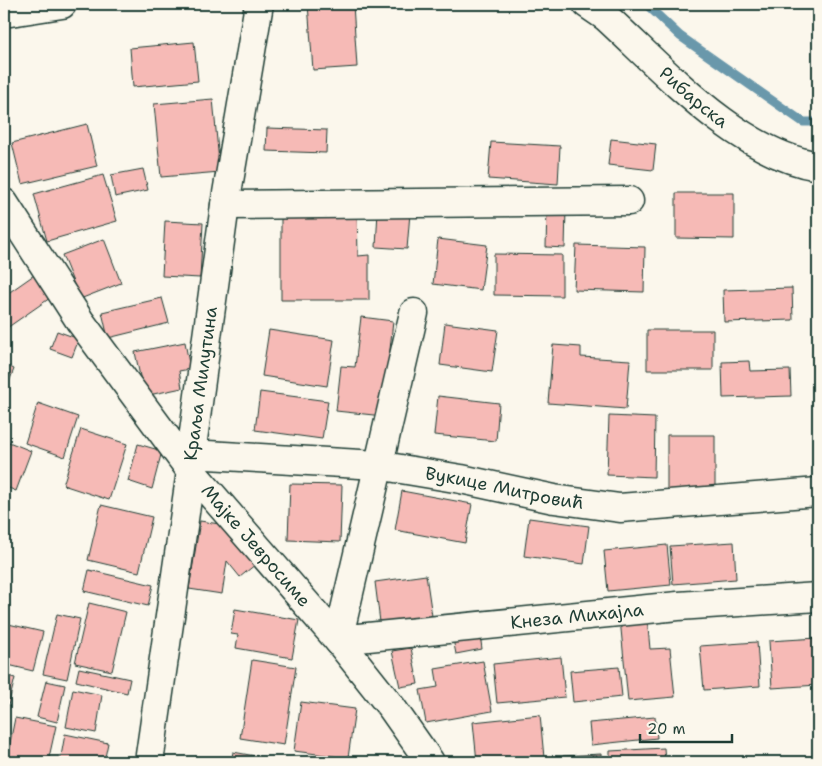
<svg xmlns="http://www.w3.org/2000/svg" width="822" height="766" font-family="'Shantell Sans',sans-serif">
<rect width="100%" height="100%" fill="#fbf7ec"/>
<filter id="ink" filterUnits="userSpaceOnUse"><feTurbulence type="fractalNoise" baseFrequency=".02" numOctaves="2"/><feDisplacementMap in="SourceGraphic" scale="10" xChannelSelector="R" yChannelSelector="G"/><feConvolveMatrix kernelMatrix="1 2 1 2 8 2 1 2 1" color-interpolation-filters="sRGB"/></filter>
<g filter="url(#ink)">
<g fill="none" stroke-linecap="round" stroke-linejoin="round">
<path stroke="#6a98ab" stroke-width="9" d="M646,4L680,36L803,122H818"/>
</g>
<path fill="#f6bab6" stroke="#1f3d34" d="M308,4H353L357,67L313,70Z
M194,42L198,81L133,87L130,48Z
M213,99L220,172L161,177L154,104Z
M87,124L97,166L22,184L12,143Z
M267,128L327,130L326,153L266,151Z
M611,139L656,144L653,170L608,165Z
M491,142L560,146L558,184L488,179Z
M143,169L148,190L115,197L111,175Z
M103,175L117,221L47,241L34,194Z
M676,193H734V239L676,238Z
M547,209H566L565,248L546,247Z
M281,210H357L358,256L369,255V300H281Z
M378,211L410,213L407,249L376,247Z
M165,221L203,223L200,278L162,276Z
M104,239L121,283L80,299L62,255Z
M438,239L487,245L481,290L433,284Z
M576,245L645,247L644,292L574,290Z
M494,254L562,255V296L494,295Z
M34,275L50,298L4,330V296Z
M792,288L793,320L724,322L723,290Z
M162,298L169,323L108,338L102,312Z
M361,317L393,321L383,416L336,411L341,366L355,367Z
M445,323L498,330L492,372L440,365Z
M269,330L334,340L327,386L262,376Z
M647,330H713V370H647Z
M57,331L79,339L72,357L50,349Z
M185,342L190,369L179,371L182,388L144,396L135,352Z
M553,345L581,347V357L630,360L626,409L548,403Z
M749,361L750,371L790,370L791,396L723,398L722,362Z
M4,364L14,369L4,395Z
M260,392L328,401L322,439L255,430Z
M438,396L499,403L496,441L434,435Z
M38,403L78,417L65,457L25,443Z
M609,416L655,418L654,477L607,475Z
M81,429L127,444L109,500L63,485Z
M667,435H715V490H667Z
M4,440L31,451L16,491L4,486Z
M138,444L162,451L152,489L128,481Z
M290,484L342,485L340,542L288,540Z
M402,491L472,504L465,543L395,530Z
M101,505L152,517L139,572L88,560Z
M529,518L589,526L584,564L524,556Z
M200,521L226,525L256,564L240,577L227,561L222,594L189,589Z
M734,542L736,579L673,584L670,546Z
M667,545L671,585L608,591L604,551Z
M89,570L153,585L148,606L84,591Z
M426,575L432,616L380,622L375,582Z
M89,603L126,612L112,671L75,663Z
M235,609L299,620L292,658L236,648L238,635L231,634Z
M57,614L80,619L67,679L43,674Z
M647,617L650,649L670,648L675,697L628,701L620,619Z
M4,623L43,632L33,671L4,664Z
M480,634L482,649L456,654L453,639Z
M818,638V685L772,688L769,641Z
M757,642L760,686L704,690L700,646Z
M411,648L418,684L400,687L392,651Z
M561,657L565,697L497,703L493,664Z
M252,660L296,667L284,745L240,738Z
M483,661L492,711L426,723L420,690L438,687L435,669Z
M619,667L622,697L573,702L570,671Z
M79,668L130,679L127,693L76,681Z
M4,675L15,678L6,714L4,713Z
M46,681L65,685L57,722L37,717Z
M73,689L102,695L96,733L66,727Z
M301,702L355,709L348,758L294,751Z
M540,715L544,758L477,762L473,722Z
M655,717L657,738L591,745L589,723Z
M15,718L56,726L48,762H6Z
M65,734L108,743L104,762H60Z
M664,748L665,762H610V751Z
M233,752L277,760L276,762H231Z
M601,754V762H563V756Z"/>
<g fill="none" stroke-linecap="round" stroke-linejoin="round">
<g stroke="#1f3d34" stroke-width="31">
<g id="minor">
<path id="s1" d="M587,4L606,17C664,70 737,153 818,166"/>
<path d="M4,13L62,4"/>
<path id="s2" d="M4,203L80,321L191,471L338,640L392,708L430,762"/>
<path d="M225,205L629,201"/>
<path id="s3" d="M414,313L338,640L678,606L818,597"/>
<path id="s4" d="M191,454L377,465L461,479L554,499L620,508L818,492"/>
<path id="s5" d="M149,762L191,471V454L225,205L259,4"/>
</g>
</g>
<use href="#minor" stroke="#fbf7ec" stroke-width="28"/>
</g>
</g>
<g text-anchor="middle" stroke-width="4.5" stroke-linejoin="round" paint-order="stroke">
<g font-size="18" fill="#1f3d34" stroke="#fbf7ec">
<text dy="6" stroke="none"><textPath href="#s1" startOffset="142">Рибарска</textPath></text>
<text dy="6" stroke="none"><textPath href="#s5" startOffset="382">Краља Милутина</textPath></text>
<text dy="6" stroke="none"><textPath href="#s4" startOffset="316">Вукице Митровић</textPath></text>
<text dy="6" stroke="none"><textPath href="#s2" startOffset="426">Мајке Јевросиме</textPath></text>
<text dy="6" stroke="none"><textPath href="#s3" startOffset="576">Кнеза Михајла</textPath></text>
</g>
</g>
<rect width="822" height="766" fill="none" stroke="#fbf7ec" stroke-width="20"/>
<rect x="10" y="10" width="802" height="746" fill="none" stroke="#1f3d34" stroke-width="2" filter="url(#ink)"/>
<path d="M640 734v8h92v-8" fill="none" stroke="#1f3d34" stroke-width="2.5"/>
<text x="647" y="734" font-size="15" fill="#1f3d34" stroke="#fbf7ec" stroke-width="4" paint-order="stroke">20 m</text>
</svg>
